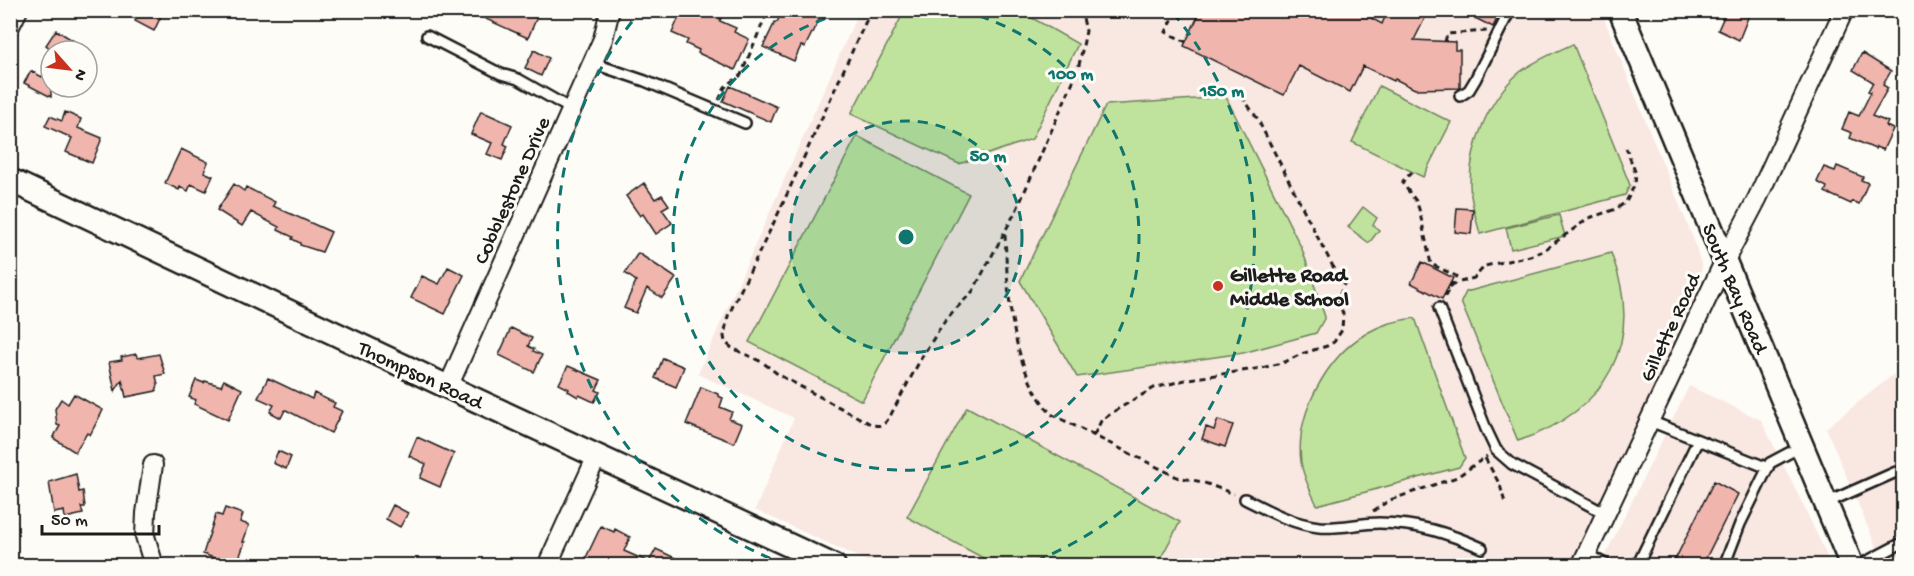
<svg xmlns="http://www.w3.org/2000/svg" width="1914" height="576" font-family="'Gochi Hand',sans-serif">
<rect width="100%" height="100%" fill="#fdfcf7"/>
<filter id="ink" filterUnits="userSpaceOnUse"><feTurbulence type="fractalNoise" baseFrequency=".0167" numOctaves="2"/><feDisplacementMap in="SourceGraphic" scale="12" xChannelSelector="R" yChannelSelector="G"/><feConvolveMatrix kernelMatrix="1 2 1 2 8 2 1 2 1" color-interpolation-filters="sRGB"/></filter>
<g filter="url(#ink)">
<path fill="#f9e7e1" d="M859,11H1601L1693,238L1702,267L1697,294L1590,526L1569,565H876L755,510L794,418L698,374Z
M1903,367V565H1884L1826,428Z
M1689,386L1761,420L1805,509L1831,565L1600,566Z"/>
<path fill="#bfe39d" stroke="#6e805c" stroke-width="1.5" d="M905,10L1020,11L1078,44L1032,139L959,164L851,114Z
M1573,44L1630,185L1625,195L1480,234C1476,218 1470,200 1470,184C1470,144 1489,98 1520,72C1536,60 1555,52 1573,44Z
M1379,86L1451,122L1423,177L1352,142Z
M1226,97L1302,249L1325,317L1316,333L1243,353L1077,377L1020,281L1106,105Z
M857,136L969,194L862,401L749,342Z
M1363,207L1377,218L1373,225L1379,230L1369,243L1348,227Z
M1559,215L1565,236L1511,249L1506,228Z
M1611,253C1646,343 1607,411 1518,441L1461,302L1466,292Z
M1415,318L1465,458L1459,467L1317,505C1311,492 1303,477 1301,462C1295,415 1326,357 1367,333C1382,324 1398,320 1415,318Z
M967,407L1180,522L1157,565H996L907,517Z"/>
<path fill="#f0b5ad" stroke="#1c1c1c" stroke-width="1.5" d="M140,10H155L162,14L154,31L135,21Z
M466,10H540L528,38Z
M682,10H704L721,18L720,21L736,28L734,32L749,39L735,70L698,53L699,50L686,44L688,40L672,33Z
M783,10H823L813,33H812L805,47L801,46L794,61L763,47L775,22H777Z
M1201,10H1356L1382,24L1388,10H1429L1414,40L1455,42V50H1460V88L1415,89L1395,79L1394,81L1363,66L1350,92L1299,66L1284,95L1184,46Z
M1459,10H1501L1493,27Z
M1727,10H1751L1739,40L1718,30Z
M56,30L74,41L68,51H54L46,45Z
M534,50L549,58L541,76L525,68Z
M1862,53L1891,71L1883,85L1888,88L1872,116L1888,122L1886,126L1893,129L1883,150L1876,147L1875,149L1850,138L1852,133L1842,129L1849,112L1859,116L1871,92L1868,91L1873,82L1853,70Z
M51,59V97L24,83L31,71L42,77Z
M730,86L777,107L771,122L723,101Z
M481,111L512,125L504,144L508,146L502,160L487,154L492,143L471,134Z
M65,112L81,119L78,128L102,138L92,163L66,152L72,138L45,126L50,116L62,121Z
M181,149L208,162L204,172L213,176L206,191L191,184L188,191L180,187L179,190L165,183Z
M1837,166L1863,177L1861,180L1868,183L1859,204L1852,201L1851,204L1825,192L1827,187L1817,182L1824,167L1835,171Z
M644,183L655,199L662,195L669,205L662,209L672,223L656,234L643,214L640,216L626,196Z
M234,184L244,191L246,187L275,202L273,206L331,232L322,252L300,245V243L292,239L293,237L278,230L279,227L251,212L242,226L217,210Z
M1457,208L1473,209L1471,234L1455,232Z
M638,253L676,278L662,298L647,288L636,313L624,308L636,281L625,273Z
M1422,262L1453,278L1442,299L1411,283Z
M448,267L464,275L445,314L411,298L422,276L439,284Z
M511,328L532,338L528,346L534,349L533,351L542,355L534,372L499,355Z
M136,354L138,358L159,354L165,374L156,376L158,385L156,391L126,397L122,380L115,391L109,362L122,360L121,357Z
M663,358L684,367L676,387L655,378Z
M568,366L601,380L596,390L600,392L594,402L579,395L578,397L568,391L569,389L559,384Z
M268,378L312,399L314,393L335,403L333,407L342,411L331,433L286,410H285L281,418L270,412L274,405L258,398Z
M196,380L204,383L205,381L221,386L224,380L242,389L228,420L194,404L196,400L189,397Z
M701,387L718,394V396L723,398L720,407L732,412L729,419L742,424L734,443L686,424Z
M74,394L103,410L90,435L87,433L75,452L53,438L60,426L57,425L55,409L61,399L68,404Z
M1218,420L1233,425L1225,447L1202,439L1206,427L1214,430Z
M417,437L454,454L440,487L420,478L426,464L409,456Z
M278,451L291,457L286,469L273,463Z
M76,474L79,492L83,491L85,507H81L83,514L65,518L64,511L54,513L49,482Z
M1714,481L1738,494L1702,566H1672Z
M393,505L408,513L400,527L386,519Z
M225,508L243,514L240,522L249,525L243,542H245L236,566L203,554L216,514L222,516Z
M601,526L614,532L615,529L630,537L624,551L649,562L656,549L692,566H582Z"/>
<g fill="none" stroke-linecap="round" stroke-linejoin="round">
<g stroke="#1c1c1c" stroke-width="14">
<path id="service" d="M427,36L501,74L518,79L571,109
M592,63L645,81L745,123
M1460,96L1469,90L1475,80L1510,10
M1439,308L1486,429L1496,450L1512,464L1606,514
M1650,421L1768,468
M1245,499C1269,511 1292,524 1319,527C1339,529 1359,523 1379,523C1417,523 1448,533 1482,548
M1826,503L1896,472
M1586,554L1609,566
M1637,566L1698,440
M1724,566L1740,524L1770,463L1802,446
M1858,566L1904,542"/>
</g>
<g stroke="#1c1c1c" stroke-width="22">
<path id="minor" d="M10,26L18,10
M448,387L603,39L610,10
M153,465L146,513L145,536L154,566
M547,566L597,456
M1581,566L1725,260L1757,199L1844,10"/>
</g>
<g stroke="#1c1c1c" stroke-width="27">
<path id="tertiary" d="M1620,10L1852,566
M10,180L448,387L834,566"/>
</g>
<path stroke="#1c1c1c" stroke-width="3" stroke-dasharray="6 4.5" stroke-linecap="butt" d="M871,10L778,214L728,316L724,336L725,342L732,348L762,362L779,375L869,423C878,427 883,427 889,418L924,353L947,318L973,291L1017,209L1078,70L1086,31L1083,18L1087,10
M1068,10L1083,18
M1177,10L1166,32L1186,42
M1445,42L1447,34L1487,31
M719,100L725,87L741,75L766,15L770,11L778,12
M1412,172L1403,181V184L1416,201L1419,209L1431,264L1456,276L1444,298
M1005,235C1008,296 1010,365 1051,414L1177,477L1202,482L1234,494
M1450,285L1474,278L1485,266L1530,256L1543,251L1589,218L1616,209L1626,202L1635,184L1636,174L1626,148
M1094,435L1101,421L1113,412L1154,388L1189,379L1262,368L1285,362L1301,354L1327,346L1334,342L1342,330L1343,314L1338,299L1344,284L1338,276L1317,236L1257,118L1234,85
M1485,458L1500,485L1505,503
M1373,511L1390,500L1457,477L1487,456"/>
<use href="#service" stroke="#fdfcf7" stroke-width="9"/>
<use href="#minor" stroke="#fdfcf7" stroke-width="18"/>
<use href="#tertiary" stroke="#fdfcf7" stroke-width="22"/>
</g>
</g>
<circle cx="906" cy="237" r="116" fill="#0f766e" fill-opacity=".12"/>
<g fill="none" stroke="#0f766e" stroke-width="3" stroke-dasharray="10 8">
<circle cx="906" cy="237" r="116"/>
<path d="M962 11A233 233 0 1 1 850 11"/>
<path d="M787 565A349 349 0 0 1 639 13M1173 13A349 349 0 0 1 1025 565"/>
</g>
<circle fill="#c8321e" stroke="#fdfcf7" stroke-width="2" cx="1218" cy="286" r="6"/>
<g text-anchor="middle" stroke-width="6" stroke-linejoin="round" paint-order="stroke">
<g font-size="21" fill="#1c1c1c" stroke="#fdfcf7">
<text transform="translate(511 190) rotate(-66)" y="7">Cobblestone Drive</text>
<text transform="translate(1736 288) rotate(67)" y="7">South Bay Road</text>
<text transform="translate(1669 327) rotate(-65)" y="7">Gillette Road</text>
<text transform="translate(421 374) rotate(25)" y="7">Thompson Road</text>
</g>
<g font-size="21" font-weight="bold" fill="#1c1c1c" stroke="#fdfcf7" text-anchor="start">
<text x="1230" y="281">Gillette Road<tspan x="1230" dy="24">Middle School</tspan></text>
</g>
</g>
<circle cx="906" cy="237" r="9" fill="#0f766e" stroke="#fdfcf7" stroke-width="3"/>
<g font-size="18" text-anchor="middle" font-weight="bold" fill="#0f766e" stroke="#fdfcf7" stroke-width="6" stroke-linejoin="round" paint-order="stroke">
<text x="1071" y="79">100 m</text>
<text x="1222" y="96">150 m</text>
<text x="988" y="161">50 m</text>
</g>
<rect width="1914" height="576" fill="none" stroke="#fdfcf7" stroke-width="36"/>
<rect x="18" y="18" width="1878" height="540" fill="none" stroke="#1c1c1c" stroke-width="2" filter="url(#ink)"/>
<g transform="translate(69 69) rotate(118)"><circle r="28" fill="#fdfcf7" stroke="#a3a29f" stroke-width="1.5"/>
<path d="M0-4.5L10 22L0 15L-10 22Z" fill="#c8321e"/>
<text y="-9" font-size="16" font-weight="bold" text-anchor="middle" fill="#1c1c1c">N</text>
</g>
<path d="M42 525v9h117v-9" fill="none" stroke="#1c1c1c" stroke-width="3"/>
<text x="51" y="525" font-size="18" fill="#1c1c1c" stroke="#fdfcf7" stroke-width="4.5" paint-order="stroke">50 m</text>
</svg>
